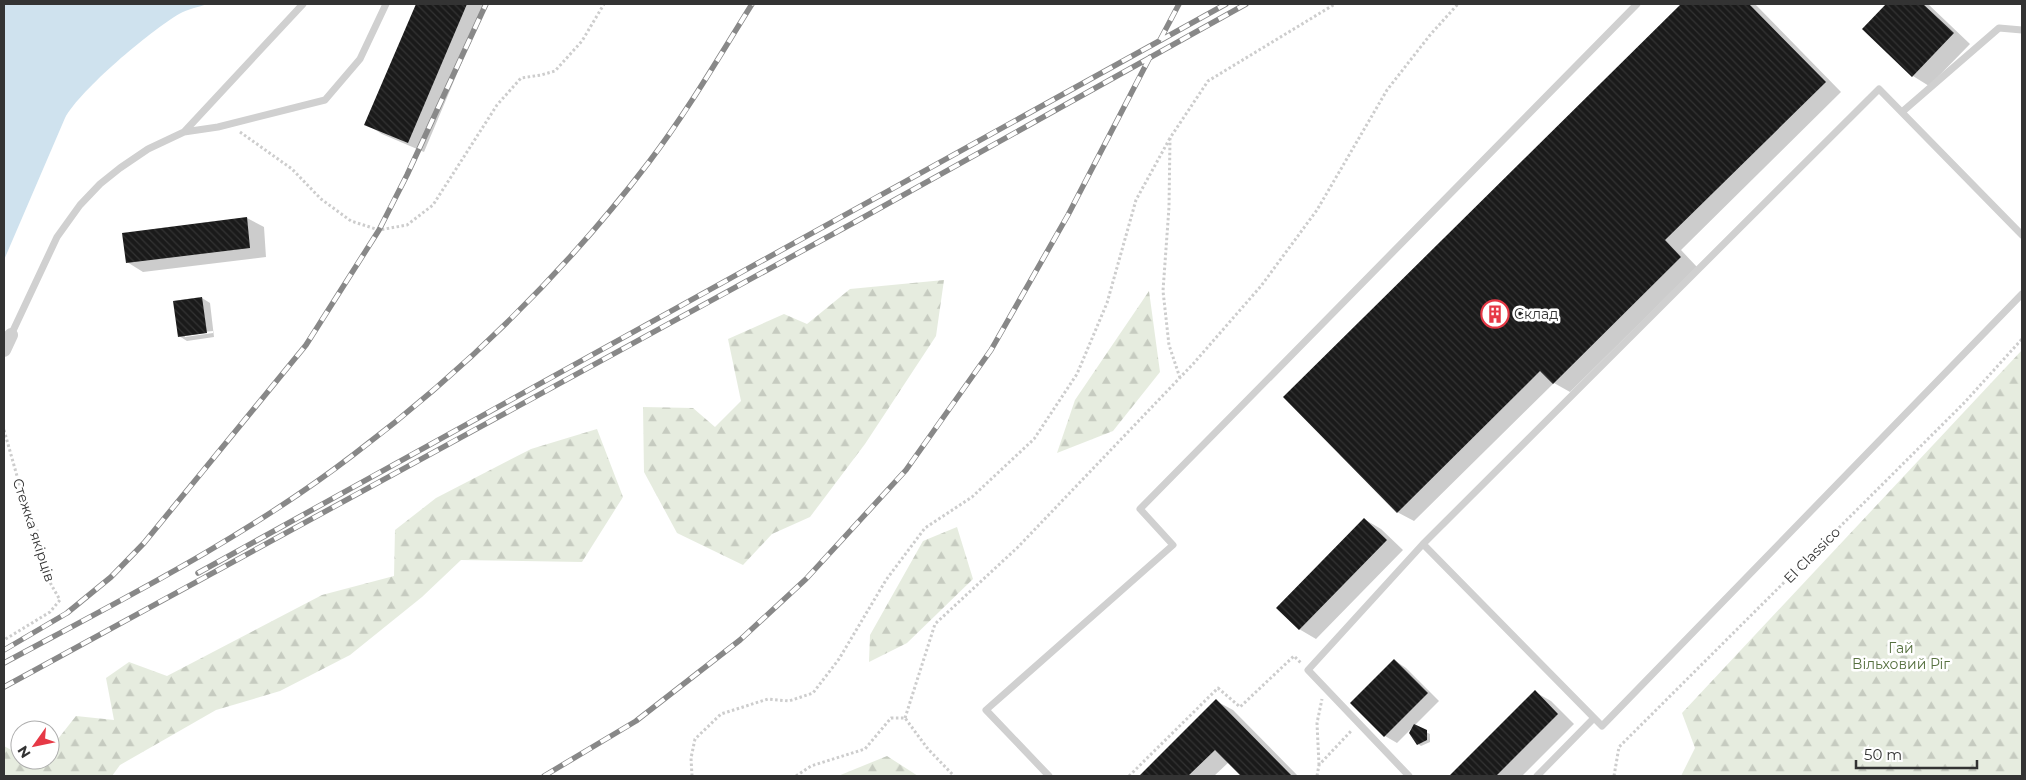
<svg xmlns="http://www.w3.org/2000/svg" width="2026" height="780" font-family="Montserrat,sans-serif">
<defs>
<pattern id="forest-firs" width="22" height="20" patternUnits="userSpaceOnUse" patternTransform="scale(1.25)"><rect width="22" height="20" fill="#e6ecdf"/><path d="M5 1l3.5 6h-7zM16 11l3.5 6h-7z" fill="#c6cbc0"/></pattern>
<pattern id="building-back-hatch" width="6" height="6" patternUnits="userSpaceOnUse" patternTransform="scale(1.25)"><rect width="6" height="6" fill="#1a1a1a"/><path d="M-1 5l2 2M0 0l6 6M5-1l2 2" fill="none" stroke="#333"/></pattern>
</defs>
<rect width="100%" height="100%" fill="#fff"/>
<path fill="url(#forest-firs)" d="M944,280L936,336L865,444L810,517L772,534L743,565L677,533L644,472L643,407L693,408L715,427L741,401L728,339L784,314L807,324L850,289Z
M1149,291L1160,372L1113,431L1057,453L1075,400Z
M2022,350V776H1681L1695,748L1682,713Z
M597,429L623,497L582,562L461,560L422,597L350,655L280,691L216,710L120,765L112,776H4V746L20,755V760H50V749L76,716L114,720L106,678L129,662L167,676L322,595L394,576L395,530L436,498L531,449Z
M957,527L973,579L907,643L869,662L870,635L923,541Z
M887,756L918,776H838Z"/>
<path fill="#cfe2ee" d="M4,4H208C198,7 188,9 179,14C149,32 81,89 65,118L4,260Z"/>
<path fill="#0003" fill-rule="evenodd" d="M417,4H484L486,5L424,152L382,134L366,124Z
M1683,4H1755L1841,92L1681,250L1697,267L1570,392L1554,383L1414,521L1397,512L1285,397Z
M1888,4H1928L1970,44L1929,86L1913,76L1863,29Z
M247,218L264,227L266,257L143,272L127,262L123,234Z
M202,298L210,303L214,337L187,341L179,336ZM213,331V333L185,337V334Z
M1364,519L1381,529L1403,550L1316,639L1299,629Z
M1394,660L1406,668L1439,701L1414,726L1430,734V742L1421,746L1418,744L1413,727L1397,743L1385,736Z
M1535,692L1551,701L1574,724L1522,776H1450Z
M1216,701L1233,710L1298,776H1243L1229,762L1214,776H1140Z"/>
<path fill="url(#building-back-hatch)" d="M416,4H467L408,143L364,125Z
M1681,4H1749L1826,82L1665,240L1681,257L1553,384L1540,371L1397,513L1283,397Z
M1886,4H1923L1954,33L1912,77L1862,29Z
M247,217L250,248L126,263L122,233Z
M202,297L207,333L178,337L173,301Z
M1364,518L1387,540L1299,630L1276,608Z
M1394,659L1428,693L1384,737L1350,703Z
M1535,690L1558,714L1496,776H1449Z
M1216,699L1292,776H1241L1215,750L1188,776H1139Z
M1414,724L1427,730V740L1417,745L1409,733Z"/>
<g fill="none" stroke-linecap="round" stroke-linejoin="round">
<path stroke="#cdcdcd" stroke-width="3" stroke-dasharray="2.5 2.5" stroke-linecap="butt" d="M240,132L292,169L321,199L351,221L379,230L407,225L433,205L497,105L521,78L541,75L555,71L582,41L604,4
M1180,378L1169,345L1163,291L1169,207L1170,138L1208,81L1335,4
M4,430L19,483L37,530L48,579L60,600L50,612L4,640
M905,718L935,624L1018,547L1193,364L1261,286L1317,210L1387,90L1430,35L1458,4
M1319,765L1317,723L1322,699
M692,776L691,758L695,739L721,714L768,699L789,701L813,693L839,659L886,580L925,528L972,497L1034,439L1077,374L1107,303L1136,200L1170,138
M796,776L811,766L865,749L891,718H905L928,749L954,776
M1129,776L1218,688L1240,707L1294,656L1302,664
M1317,776L1319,765L1352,730
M1614,776L1619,747L1965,402L2022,339"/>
<path stroke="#d0d0d0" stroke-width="7" d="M1902,112L1999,28L2022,30
M184,132L218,127L325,100L360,59L386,4
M2022,235L1879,89L1423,544L1602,726L2022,294
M11,335L57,237L80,205L100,184L120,168L148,149L184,132L303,4
M1049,776L986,710L1173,545L1140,509L1637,4
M1409,776L1308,670L1423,544
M1537,776L1594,718"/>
<path stroke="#d0d0d0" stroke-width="14" d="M4,350L11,335"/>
<g stroke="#888" stroke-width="5.5">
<path id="rail" d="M1160,40L1179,4
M198,573L1226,4
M4,650L67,613L111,577L144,543L306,345L379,230L407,175L486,4
M4,663C123,599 246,537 353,455C464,371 565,272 649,162C687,112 719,57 752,4
M4,687L855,222L1246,4
M544,776L636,721L740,640L806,579L906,470L991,350L1068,215L1150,57"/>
</g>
<use href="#rail" stroke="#fff" stroke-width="4" stroke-dasharray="11" stroke-linecap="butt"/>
</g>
<defs>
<g id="building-ring" transform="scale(1.4375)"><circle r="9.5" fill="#fff" stroke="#e63946" stroke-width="1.5"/><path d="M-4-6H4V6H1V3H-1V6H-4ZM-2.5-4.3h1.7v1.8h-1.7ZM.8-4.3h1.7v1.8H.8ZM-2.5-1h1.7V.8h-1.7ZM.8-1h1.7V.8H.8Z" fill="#e63946"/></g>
</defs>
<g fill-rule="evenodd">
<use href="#building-ring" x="1495" y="314"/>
</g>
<g text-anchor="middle" stroke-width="5" stroke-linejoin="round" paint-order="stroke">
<g font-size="14" fill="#333" stroke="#fff" text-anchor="start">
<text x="1514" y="319">Склад</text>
</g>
<g font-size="14" fill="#333" stroke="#fff">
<text transform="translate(34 530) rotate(72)" y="5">Стежка якірців</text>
<text transform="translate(1812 555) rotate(-45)" y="5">El Classico</text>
</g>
<g font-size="14" fill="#56703f" stroke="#fff">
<text x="1901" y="653">Гай<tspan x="1901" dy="16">Вільховий Ріг</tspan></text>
</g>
</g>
<rect width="2026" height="780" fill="none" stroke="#333333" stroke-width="10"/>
<g transform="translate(35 745) rotate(237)"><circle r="24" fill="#ffffff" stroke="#adadad"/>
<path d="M0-4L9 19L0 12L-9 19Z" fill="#e63946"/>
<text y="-8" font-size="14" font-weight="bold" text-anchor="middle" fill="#333333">N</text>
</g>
<path d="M1856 760v8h121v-8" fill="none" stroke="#333333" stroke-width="2.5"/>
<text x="1864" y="760" font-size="15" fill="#333333" stroke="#ffffff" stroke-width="4" paint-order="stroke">50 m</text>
</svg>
